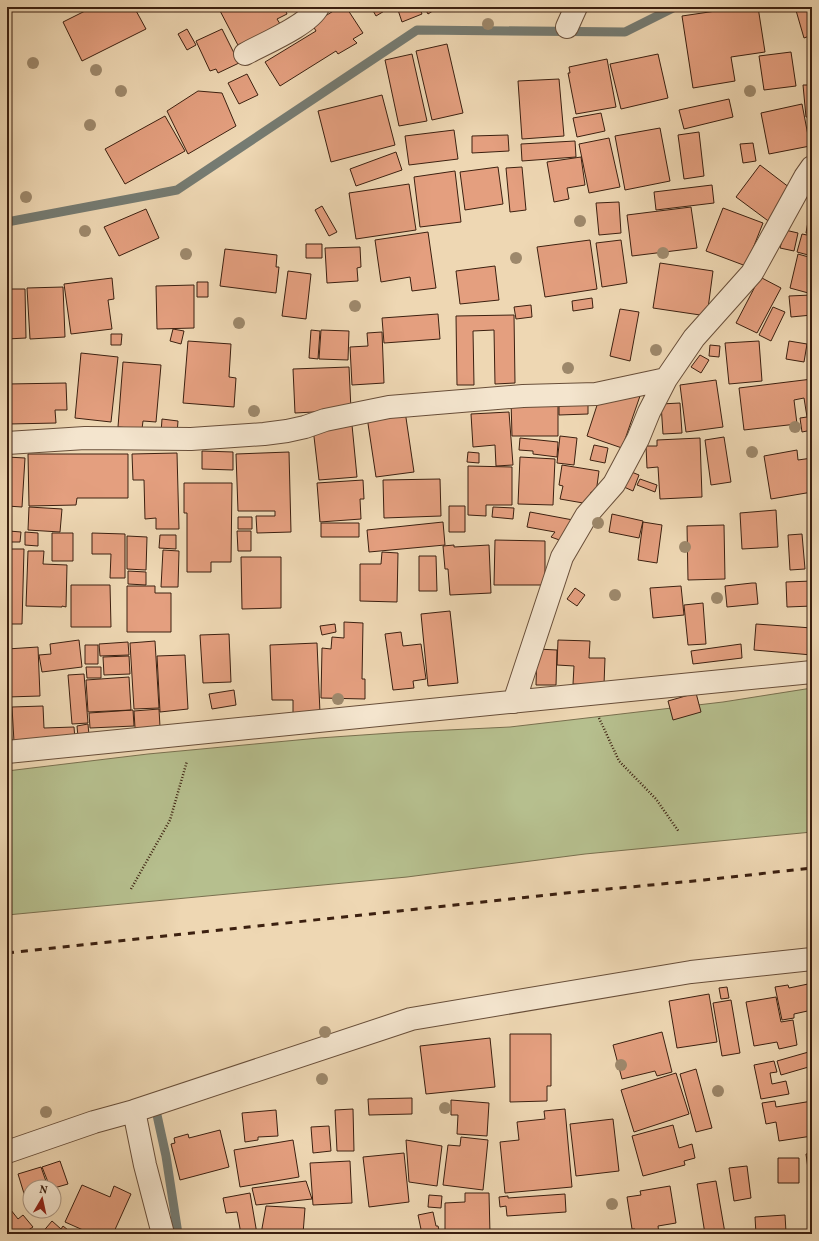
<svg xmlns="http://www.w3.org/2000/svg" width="819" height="1241" font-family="Vollkorn,serif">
<rect width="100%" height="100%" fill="#eed7b3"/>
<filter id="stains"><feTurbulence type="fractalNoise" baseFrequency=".005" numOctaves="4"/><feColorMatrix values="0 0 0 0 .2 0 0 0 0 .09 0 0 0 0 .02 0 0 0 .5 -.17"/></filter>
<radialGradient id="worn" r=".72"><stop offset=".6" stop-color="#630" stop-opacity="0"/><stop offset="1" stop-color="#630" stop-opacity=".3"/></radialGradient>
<path fill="#b6bf8e" stroke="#79704f" d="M812,688V832L585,854L407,877L7,915V771L148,754L319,738L406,732L510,727L723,702Z"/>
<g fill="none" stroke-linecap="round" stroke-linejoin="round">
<path stroke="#757b72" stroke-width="9" d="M7,222L177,190L417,30L625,32L675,7
M157,1115L166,1156L178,1234"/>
</g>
<path fill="#e49f7f" stroke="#3c2010" d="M93,7H134L146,29L82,61L63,22Z
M218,7H268L270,11L277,7H284L287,14L277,19L282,27L240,49Z
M340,7H346L363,33L353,39L357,43L338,54L336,51L280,86L265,62L316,31L312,24Z
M371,7H391L376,16Z
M407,7H419L422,14L402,22L398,10Z
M424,7H439L428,14Z
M743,7H758L765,52L731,57L735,81L693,88L682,16Z
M795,7H812V35L804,38Z
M187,29L196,45L187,50L178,34Z
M222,29L239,63L218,73L216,69L210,71L196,41Z
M447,44L463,113L432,120L416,51Z
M791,52L796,86L764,90L759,56Z
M412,54L427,121L399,126L385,60Z
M658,54L668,98L621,109L610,64Z
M607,59L616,107L576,114L568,73H570L569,67Z
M247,74L258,95L239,104L228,83Z
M559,79L564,136L522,139L518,81Z
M803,85H812V117H806Z
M198,91L222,93L236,126L188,154L167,111Z
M382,95L395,145L331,162L318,111Z
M729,99L733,117L684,129L679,110Z
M802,104L810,146L769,154L761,113Z
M601,113L605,131L577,137L573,118Z
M165,116L185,151L125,184L105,149Z
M812,118V147L808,119Z
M660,128L670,181L625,190L615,136Z
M454,130L458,159L409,165L405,136Z
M699,132L704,176L684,179L678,135Z
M508,135L509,151L472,153V136Z
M609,138L620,187L589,193L579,144Z
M575,141L576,157L522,161L521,144Z
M753,143L756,161L743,163L740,144Z
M396,152L402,170L356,186L350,169Z
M581,157L585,185L567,188L569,199L554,202L547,162Z
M760,165L794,191L771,223L736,197Z
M498,167L503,204L465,210L460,172Z
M522,167L526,210L510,212L506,168Z
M455,171L461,222L420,227L414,177Z
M409,184L416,230L356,239L349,193Z
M712,185L714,203L656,210L654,192Z
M619,202L621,233L599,235L596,203Z
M811,204L812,205V234L806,233Z
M322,206L337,232L329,236L315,210Z
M691,207L697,248L632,256L627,215Z
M723,208L763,223L746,266L706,251Z
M146,209L159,238L119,256L104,227Z
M785,230L798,233L794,251L780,248Z
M428,232L436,288L412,291L410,277L381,282L375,240Z
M802,234L812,236V256L797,252Z
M590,240L597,289L545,297L537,247Z
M621,240L627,283L602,287L596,243Z
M306,244H322V258H306Z
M360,247L361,267L357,268L358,281L327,283L325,248Z
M225,249L277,255L276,267H279L276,293L220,286Z
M798,254L812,258V294L790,288Z
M660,263L713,271L707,316L653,308Z
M495,266L499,300L460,304L456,271Z
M288,271L311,274L306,319L282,316Z
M760,277L781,288L757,333L736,323Z
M112,278L114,299L108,300L112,329L71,334L64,284Z
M197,282H208V297H197Z
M194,285V328L157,329L156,286Z
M63,287L65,337L30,339L27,288Z
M7,289H25L26,338L7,339Z
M811,295L812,315L791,317L789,296Z
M592,298L593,308L573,311L572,301Z
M531,305L532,317L516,319L514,307Z
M773,307L785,312L771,341L759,335Z
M620,309L639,312L630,361L610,356Z
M438,314L440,339L384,343L382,318Z
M514,315L515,383L495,384L494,330L473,331L474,385H457L456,316Z
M173,329L184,331L181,344L170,341Z
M311,330L320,331L318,359L309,358Z
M321,330L349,331L348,360L319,359Z
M382,332L384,383L352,385L350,347L368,346L367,333Z
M111,334H122L121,345H111Z
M188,341L231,344L229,377L236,378L234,407L183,403Z
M759,341L762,381L729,384L725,343Z
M789,341L807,344L804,362L786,359Z
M710,345L720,346L719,357L709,356Z
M81,353L118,357L111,422L75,418Z
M700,355L709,360L701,373L691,367Z
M123,362L161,365L156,422L143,421L142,429L118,427Z
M349,367L351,410L295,413L293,369Z
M812,379V430L802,432L800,418L807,417L804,398L794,400L797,424L744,430L739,388Z
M716,380L723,427L686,432L680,385Z
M66,383L67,410H55L56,423L9,424L8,384Z
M624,391L640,396L622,448L587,436L601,393Z
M588,397V414L559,415V398Z
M558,399V436H512L511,400Z
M680,403L682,433L663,434L661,404Z
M405,411L414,472L376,477L367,417Z
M509,412L513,465L496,466L495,445L473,447L471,414Z
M162,419L178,421L177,434L161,433Z
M352,425L357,477L319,480L313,428Z
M560,436L577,438L574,465L557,463Z
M724,437L731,482L711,485L705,440Z
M520,438L558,442L557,457L533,454V451L519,450Z
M700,438L702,497L660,499L658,467L647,468L646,446H657V440Z
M594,445L608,448L605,463L590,460Z
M797,450L798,460L812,458V492L771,499L764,456Z
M202,451L233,452V470L202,469Z
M289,452L291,532L257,533L256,516H275V511H238L236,454Z
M468,452L479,453V463L467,462Z
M177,453L179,529H156V518L145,519L144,480H133L132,454Z
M28,454H128V498H77L76,505L29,506Z
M7,457L25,458L22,507L7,506Z
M520,457L555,459L553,505L518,504Z
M562,465L599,471L596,493L591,492L589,504L560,499L563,486L559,485Z
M468,466L512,467V505H486V516L468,515Z
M629,471L639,475L633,491L624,487Z
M440,479L441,516L384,518L383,480Z
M640,479L657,485L655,492L637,485Z
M363,480L364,499H360L361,519L320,522L317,483Z
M184,483H232L231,562H211V572H187V513H184Z
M449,506H465V532H449Z
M29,507L62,509L60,532L28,530Z
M493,507L514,508L513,519L492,517Z
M776,510L778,547L742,549L740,513Z
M530,512L573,520L565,542L551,537L555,532L527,527Z
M612,514L643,521L639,538L609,532Z
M238,517H252V529H238Z
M443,522L445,545L369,552L367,530Z
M643,522L662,525L657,563L638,560Z
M321,523H359V537H321Z
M808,524H812V548H810Z
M724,525L725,579L688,580L687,526Z
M9,531L21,532L20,542H10Z
M237,531H251V551H238Z
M25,532L38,533V546L25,545Z
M52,533H73V561H52Z
M92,533L125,534V578H110L111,554H92Z
M802,534L805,569L790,570L788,535Z
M160,535H176V549L159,548Z
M127,536L147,537L146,570L127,569Z
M495,540L545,541V585H494Z
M454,545V547L489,545L491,593L450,595L448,569H445L443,546Z
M7,549H24L22,624H7Z
M163,550L179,551L178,587H161Z
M28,551H44L43,564L67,565L66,607L62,606V607L26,606Z
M382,552L398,553L397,602L360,601V564H381Z
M419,556H436L437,591H419Z
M241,557H281V608L242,609Z
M128,571L146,572V585L128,584Z
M812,581V606L787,607L786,582Z
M752,583H756L758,604L727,607L725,586Z
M71,585H110L111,627H71Z
M127,586H155V593H171V632H127Z
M681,586L684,615L653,618L650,588Z
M575,588L585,595L577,606L567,599Z
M703,603L706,644L688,645L684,605Z
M450,611L458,683L428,686L421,614Z
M344,622L363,623L362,679H365V699L321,698L322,648L331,649L332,637L344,638Z
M335,624L336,632L322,635L320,626Z
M756,624L812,628V655L754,650Z
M401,632L403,646L421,644L426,679L413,681L414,688L393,690L385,634Z
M229,634L231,682L203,683L200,635Z
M79,640L82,667L42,672L39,655L51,654L50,644Z
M558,640L590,641L589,658H605L604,685L573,684L574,666L557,665Z
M155,641L159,708L134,709L130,643Z
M128,642L129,655L100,656L99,644Z
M317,643L320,713L293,714V700H272L270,645Z
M741,644L742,658L693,664L691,651Z
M85,645H98V664H85Z
M38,647L40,696L7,697V649Z
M537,649L557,650L556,685H536Z
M185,655L188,709L160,712L157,656Z
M129,656L130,674L104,675L103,657Z
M86,667H101V678H87Z
M84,674L88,723L72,724L68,675Z
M129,677L131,710L88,712L86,680Z
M234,690L236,705L212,709L209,694Z
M696,693L701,712L673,720L668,701Z
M7,706H10L12,743L7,744Z
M43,706L44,728L74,727L75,739L14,742L12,707Z
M159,709L160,727L135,728L134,711Z
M133,710L134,726L90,728L89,713Z
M88,724L89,736L78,737L77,726Z
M808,984L812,1010L794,1014V1018L782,1020L775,987L788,985L789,988Z
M727,987L729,998L721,999L719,988Z
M709,994L717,1042L677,1048L669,1001Z
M776,997L781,1022L793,1020L797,1045L779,1049L777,1042L754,1046L746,1002Z
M731,1000L740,1053L722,1056L713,1003Z
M662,1032L672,1072L657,1076L655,1071L622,1079L613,1045Z
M510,1034H551V1086H547V1101L510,1102Z
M490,1038L495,1087L426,1094L420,1046Z
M812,1051V1066L781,1075L777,1061Z
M774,1061L777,1072L770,1073L772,1084L786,1081L789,1094L761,1099L754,1065Z
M696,1069L712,1128L696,1132L680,1074Z
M676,1073L689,1114L634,1132L621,1090Z
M412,1098V1114L369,1115L368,1099Z
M451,1100L489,1103L487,1136L457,1134L458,1115H451Z
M775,1101L776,1107L812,1101V1136L779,1141L776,1122L766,1124L762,1103Z
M353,1109L354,1151H337L335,1110Z
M565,1109L572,1187L505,1193L500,1142L519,1140L517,1122L545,1119L544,1111Z
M276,1110L278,1136L258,1137V1140L245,1142L242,1113Z
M613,1119L619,1171L576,1176L570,1124Z
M673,1125L679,1148L692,1144L695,1158L684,1161L685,1165L643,1176L632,1136Z
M329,1126L331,1151L313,1153L311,1127Z
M220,1130L229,1167L180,1180L171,1144L175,1143L174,1138L188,1134L189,1138Z
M461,1137L488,1140L483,1190L443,1185L448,1145L460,1146Z
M293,1140L299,1177L240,1187L234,1150Z
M406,1140L442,1146L437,1186L409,1182Z
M404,1153L409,1202L369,1207L363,1157Z
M812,1153V1198L806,1154Z
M778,1158H799V1183H778Z
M60,1161L68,1184L54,1188V1187H50L42,1167Z
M350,1161L352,1203L313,1205L310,1163Z
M747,1166L751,1198L734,1201L729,1168Z
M41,1167L48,1187H30V1198L26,1200L18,1174Z
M306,1181L312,1199L256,1205L252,1188Z
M716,1181L725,1233L705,1234L697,1184Z
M82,1185L110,1197L114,1186L131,1194L113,1234H92L65,1222Z
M670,1186L676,1223L658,1226L659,1234H629V1232L635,1231V1229H632L627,1197L641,1195L640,1191Z
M250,1193L257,1234H241L237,1212L226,1213L223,1198Z
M465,1193H489L490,1234H445V1203L465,1202Z
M565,1194L566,1212L507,1216L506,1206L500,1207L499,1197L508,1196V1198Z
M429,1195L442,1196L441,1208L428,1207Z
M7,1205L18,1219L23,1215L33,1227L27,1231L29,1234H7Z
M266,1206L305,1208L303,1234H261Z
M433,1212L436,1226H438L440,1234H422L418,1215Z
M785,1215L786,1232L772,1234H756L755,1217Z
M52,1221L61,1229L63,1226L73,1234H41Z"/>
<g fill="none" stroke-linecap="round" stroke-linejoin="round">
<g stroke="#684e39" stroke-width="24">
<path id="minor" d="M567,27L576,7
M245,54C263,44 309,25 318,7
M7,443L85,438L191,439L264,434L287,431L305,427L325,420L389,407L523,396L596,394L666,379
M514,702L562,557L586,516L614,484L638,439L649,412L666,379L694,338L752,273L805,177L812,167
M7,752L812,672
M134,1111L145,1165L163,1234
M7,1152L94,1122L134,1111L411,1019L691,972L812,959"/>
</g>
<path stroke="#3c2010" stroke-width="2.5" stroke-dasharray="1 2" stroke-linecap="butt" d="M599,718L619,761L656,799L679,832
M131,889L170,820L187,761"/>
<use href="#minor" stroke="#f4e5ce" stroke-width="22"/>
<path stroke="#3c2010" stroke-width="3" stroke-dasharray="7 7" stroke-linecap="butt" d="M7,953L566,893L704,880L812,868"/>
</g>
<g fill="#9d886b">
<circle cx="488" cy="24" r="6"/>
<circle cx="33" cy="63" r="6"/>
<circle cx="96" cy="70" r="6"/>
<circle cx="121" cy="91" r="6"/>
<circle cx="750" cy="91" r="6"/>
<circle cx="90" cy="125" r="6"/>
<circle cx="26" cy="197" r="6"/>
<circle cx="580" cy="221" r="6"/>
<circle cx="85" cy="231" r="6"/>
<circle cx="663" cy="253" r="6"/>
<circle cx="186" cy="254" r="6"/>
<circle cx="516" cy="258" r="6"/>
<circle cx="355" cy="306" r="6"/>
<circle cx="239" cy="323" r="6"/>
<circle cx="656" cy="350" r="6"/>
<circle cx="568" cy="368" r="6"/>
<circle cx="254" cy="411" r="6"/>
<circle cx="795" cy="427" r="6"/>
<circle cx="752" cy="452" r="6"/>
<circle cx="598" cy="523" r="6"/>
<circle cx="685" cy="547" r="6"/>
<circle cx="615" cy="595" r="6"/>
<circle cx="717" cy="598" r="6"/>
<circle cx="338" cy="699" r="6"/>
<circle cx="325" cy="1032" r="6"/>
<circle cx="621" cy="1065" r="6"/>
<circle cx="322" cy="1079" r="6"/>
<circle cx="718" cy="1091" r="6"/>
<circle cx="445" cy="1108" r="6"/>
<circle cx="46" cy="1112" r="6"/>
<circle cx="612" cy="1204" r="6"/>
</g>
<rect width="819" height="1241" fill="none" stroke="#eed7b3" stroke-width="24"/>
<rect x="8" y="8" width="803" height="1225" fill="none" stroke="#3c2010" stroke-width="2"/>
<rect x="12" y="12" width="795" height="1217" fill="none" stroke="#3c2010"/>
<g transform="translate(42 1199) rotate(9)"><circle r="19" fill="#f4e5ce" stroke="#aa9682"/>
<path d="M0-3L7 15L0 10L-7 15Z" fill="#8f2418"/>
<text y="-6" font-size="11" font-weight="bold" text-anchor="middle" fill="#3c2010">N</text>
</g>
<rect width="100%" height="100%" filter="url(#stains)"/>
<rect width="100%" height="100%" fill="url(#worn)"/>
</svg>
